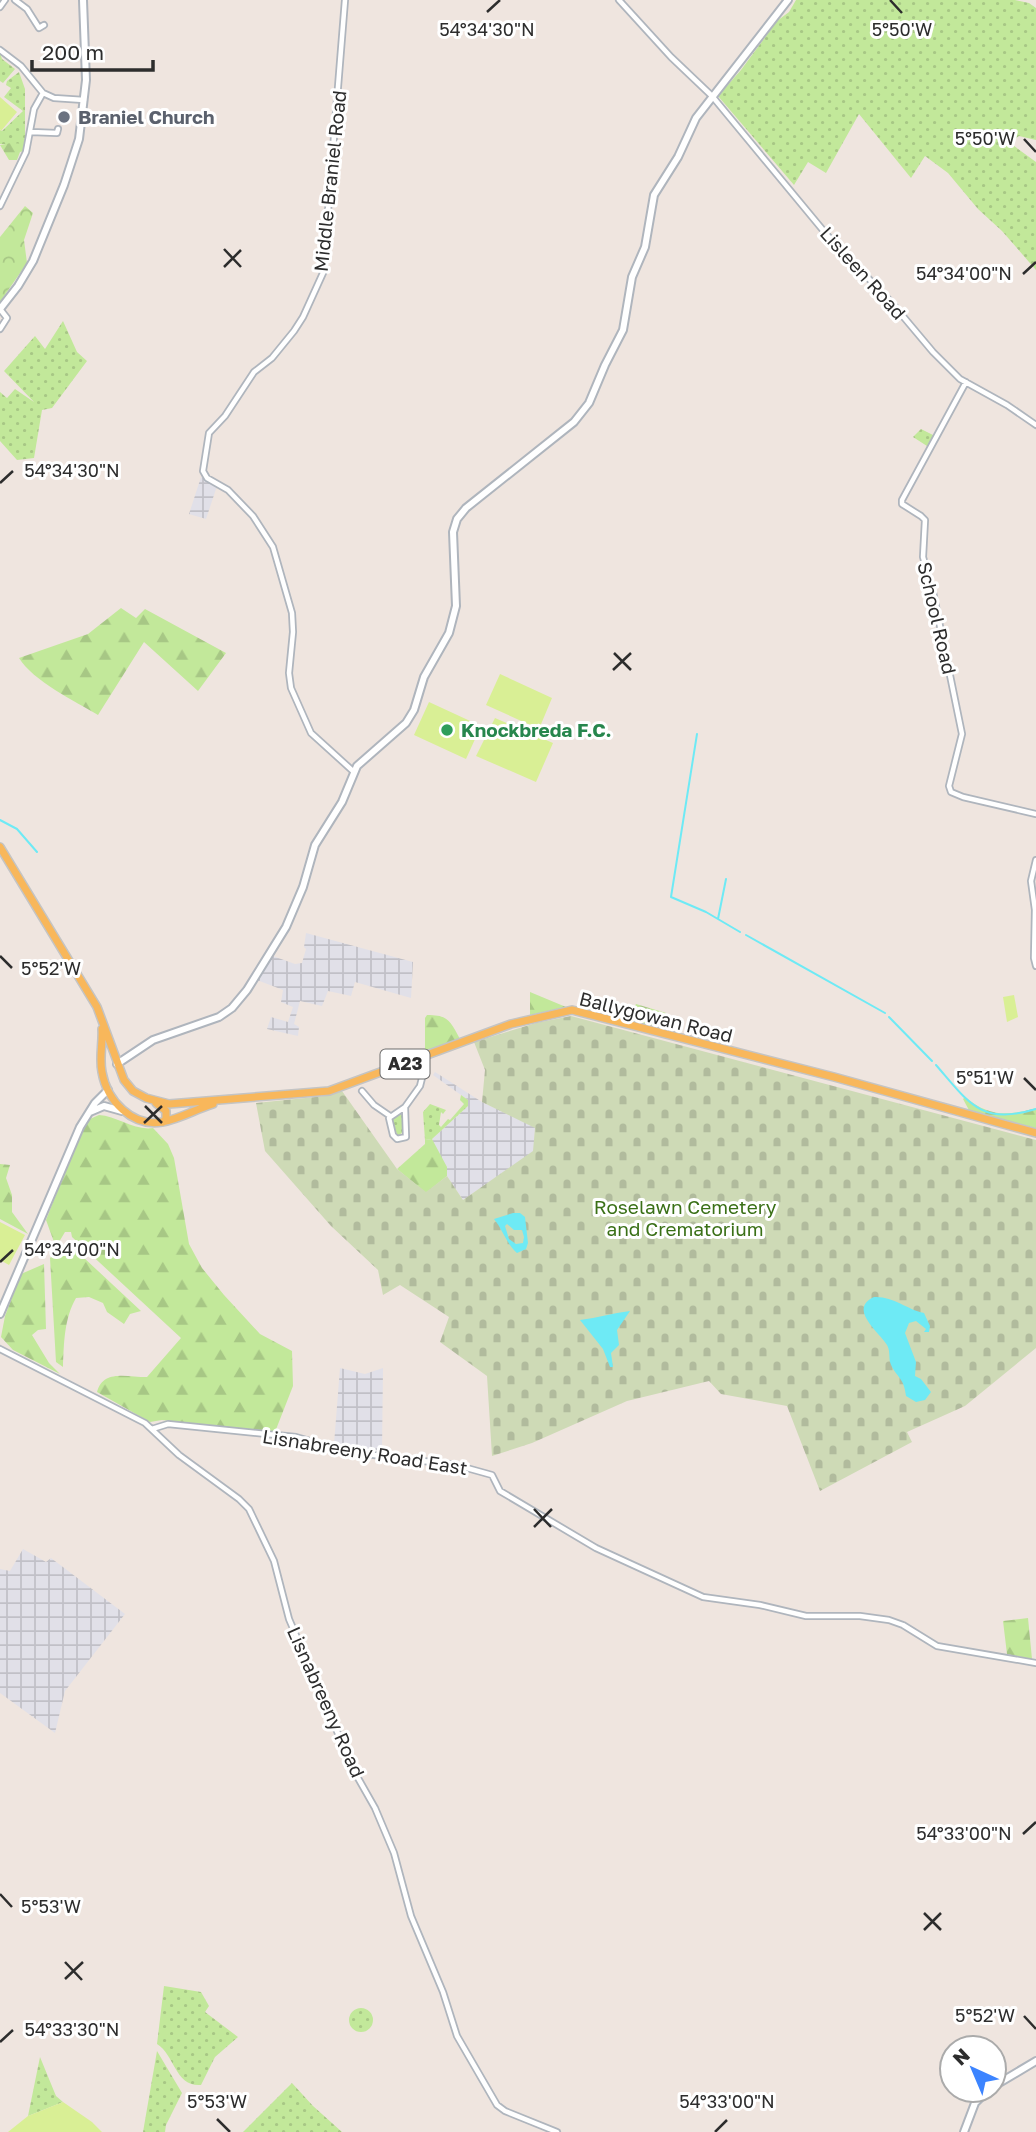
<svg xmlns="http://www.w3.org/2000/svg" width="1036" height="2132" font-family="'Golos Text',sans-serif">
<defs>
<pattern id="industrial-grid" width="8" height="8" patternUnits="userSpaceOnUse" patternTransform="scale(1.75)"><rect width="8" height="8" fill="#e1e0e8"/><path d="M0 4h8M4 0v8" fill="none" stroke="#c1c0c7"/></pattern>
<pattern id="grass-dots" width="8" height="8" patternUnits="userSpaceOnUse" patternTransform="scale(1.75)"><rect width="8" height="8" fill="#c2e89a"/><path d="M2 2h.1M6 6h.1" fill="none" stroke="#a7c785" stroke-width="1.8" stroke-linecap="round"/></pattern>
<pattern id="forest-firs" width="22" height="20" patternUnits="userSpaceOnUse" patternTransform="scale(1.75)"><rect width="22" height="20" fill="#c2e89a"/><path d="M5 1l3.5 6h-7zM16 11l3.5 6h-7z" fill="#a7c785"/></pattern>
<pattern id="cemetery-stones" width="16" height="16" patternUnits="userSpaceOnUse" patternTransform="scale(1.75)"><rect width="16" height="16" fill="#cedab6"/><path d="M2 7V4a2 2 0 0 1 4 0v3zM10 15v-3a2 2 0 0 1 4 0v3z" fill="#b1bb9d"/></pattern>
<pattern id="park-crowns" width="20" height="18" patternUnits="userSpaceOnUse" patternTransform="scale(1.75)"><rect width="20" height="18" fill="#c2e89a"/><path d="M2 6a3 3 0 1 1 6 0M12 15a3 3 0 1 1 6 0" fill="none" stroke="#a7c785"/></pattern>
</defs>
<rect width="100%" height="100%" fill="#efe5df"/>
<path fill="url(#industrial-grid)" d="M201,477L217,486L206,519L189,514Z
M306,933L413,962L411,998L355,982L351,996L328,991L322,1006L300,1001L294,1024L299,1027L298,1036L267,1029L271,1017L288,1022L293,1007L281,1002L283,990L257,980L270,955L295,964L302,963L306,949L304,947Z
M435,1072L482,1102L535,1127L534,1151L463,1200L447,1176L432,1139L468,1106V1100L433,1075Z
M340,1368L365,1374L383,1368L382,1451L358,1450L334,1444Z
M23,1549L46,1562L51,1558L125,1614L65,1691L55,1733L0,1693V1569L10,1571Z"/>
<path fill="url(#grass-dots)" d="M796,0H1015L1029,3L1036,8V140L1019,136L1010,143L1036,162V270L1002,231L978,209L948,173L925,156L911,178L859,114L826,173L808,162L794,185L718,96L741,70L777,21L789,12Z
M0,53L2,59L15,69L3,83L0,81Z
M19,72L25,89V144H0V130L2,131L23,111L4,97L11,88L6,85L7,81Z
M63,321L77,352L87,361L52,408L42,410L34,458L17,460L0,441V392L7,398L15,389L34,402L4,371L35,336L45,349Z
M921,429L935,436L930,445L927,446L913,437Z
M461,1095L468,1100V1106L432,1139L425,1140L423,1112L430,1104L446,1110L443,1114L441,1112L439,1125L441,1127L448,1119L450,1120L464,1104L460,1100Z
M401,1112L404,1114L403,1132L398,1136L391,1121L393,1116Z
M164,1986L201,1992L209,2006L205,2012L238,2037L215,2057L201,2085C175,2087 175,2055 157,2044Z
M349 2020a12 12 0 1 1 24 0a12 12 0 1 1-24 0Z
M157,2051L182,2093L166,2125L165,2132H143Z
M40,2057L56,2096L63,2102L28,2116Z
M292,2083L313,2106L342,2132H243Z"/>
<path fill="url(#forest-firs)" d="M11,143L25,144L24,151L20,152L17,160H9L0,145Z
M121,608L136,618L145,609L226,653L198,691L144,642L98,715C75,701 33,681 19,658L88,634Z
M530,992L566,1007L530,1015Z
M636,1004L666,1013L658,1027L628,1020Z
M427,1015C449,1015 450,1021 460,1039L425,1051V1018Z
M965,1097C989,1117 1008,1116 1036,1108V1128L970,1112L963,1099Z
M99,1115C117,1116 135,1131 153,1128L168,1144L174,1158L189,1244L202,1268L224,1295L260,1334L292,1351L293,1386L275,1432L162,1420L150,1422L97,1392C103,1369 127,1377 147,1377L181,1338L72,1237L71,1232H65L59,1242H54L46,1220L79,1136L90,1119Z
M432,1139L447,1167V1176L426,1193L397,1169L425,1144V1140Z
M0,1164L10,1165L6,1178L12,1195V1212L28,1234L0,1219Z
M68,1243L141,1311L130,1314L124,1324L107,1312L103,1303L89,1297L76,1298C64,1319 64,1343 63,1367L56,1362L50,1258Z
M44,1264L46,1329L38,1330L32,1335L49,1363L60,1374L13,1350L1,1337L5,1316L21,1274Z
M1028,1618L1032,1659L1007,1654L1003,1621Z"/>
<path fill="url(#cemetery-stones)" d="M571,1016L1036,1140V1348L965,1406L907,1432L912,1442L820,1491L787,1406L721,1394L709,1381L627,1401L532,1443L492,1456L487,1376L440,1342L449,1317L400,1285L383,1295L378,1270L331,1226L265,1151L256,1103L325,1096L342,1091L397,1169L426,1192L447,1176L463,1200L533,1151L535,1128L482,1102L485,1070L474,1042L536,1023Z"/>
<path fill="url(#park-crowns)" d="M25,206L33,213L24,240L27,263L0,302V237Z"/>
<path fill="#d9ef95" d="M0,97L17,112L1,131L0,129Z
M500,674L552,698L539,729L486,705Z
M429,702L481,726L466,759L414,735Z
M495,718L553,743L536,782L476,756Z
M1014,995L1018,1017L1007,1022L1003,997Z
M0,1222L25,1235L9,1265L0,1260Z
M63,2102L92,2122L102,2132H8L28,2116Z"/>
<path fill="#6eeaf5" fill-rule="evenodd" d="M513,1213H520L525,1217L528,1243L526,1249L517,1253C506,1243 503,1230 494,1219ZM507,1224L514,1230H522L524,1237L523,1243L516,1244L509,1239L505,1226Z
M874,1297C893,1296 906,1309 924,1313L930,1326L929,1332H924L926,1329L916,1321L909,1323L905,1333L916,1362L915,1376L921,1379L931,1392L925,1400L916,1402L906,1396C904,1376 895,1377 890,1362C889,1356 890,1350 887,1345C878,1331 848,1309 874,1297Z
M630,1311L617,1330L619,1345L611,1353L613,1367H610L603,1349L580,1320C598,1318 612,1313 630,1311Z"/>
<g fill="none" stroke-linecap="round" stroke-linejoin="round">
<path stroke="#6eeaf5" stroke-width="2" d="M697,734L671,897L706,912L740,932
M0,820L17,829L37,852
M718,919L726,879
M746,935L885,1013
M889,1017L932,1061
M936,1065C969,1103 981,1126 1036,1109"/>
<g stroke="#afb5bd" stroke-width="8">
<path id="street" d="M15,0L27,9L39,28L44,25
M345,0L323,273L303,317L294,331L272,358L254,372L225,416L209,433L203,471L207,478L228,490L253,516L273,547L292,613L293,632L289,673L291,688L311,733L354,772
M619,0L671,57L712,96L827,235L891,302L933,352L960,379L1007,405L1036,425
M0,7L5,0
M0,50L21,66L43,93L54,98L84,100
M31,132L57,133L58,129
M0,206L26,152L34,109L43,93
M0,309L7,318L0,329
M966,382L902,500V504L921,516L925,520L923,557L933,592L962,734L949,786L951,792L963,797L1036,814
M1036,860L1031,881L1035,910L1034,958L1036,966
M362,1091L374,1105L390,1116
M405,1107L389,1118L393,1135L397,1139L406,1137L405,1107L420,1086L422,1078L414,1061
M0,1349L145,1423L179,1455L239,1499L249,1509L274,1561L289,1619L354,1771L375,1808L394,1853L411,1916L443,1992L457,2036L497,2105L505,2111L557,2132
M152,1429L168,1424L296,1437L349,1452L456,1465L492,1475L500,1491L596,1548L703,1597L760,1605L806,1616H860L889,1620L903,1625L937,1646L1036,1663"/>
</g>
<g stroke="#afb5bd" stroke-width="10">
<path id="secondary" d="M0,309L18,286L33,261L64,185L79,139L86,80L83,0
M117,1064L153,1040L219,1017L232,1008L247,990L286,927L303,887L315,845L342,802L357,766L406,723L414,710L424,677L449,633L456,606L453,532L457,519L466,508L574,422L589,403L605,365L623,330L632,277L645,247L654,195L678,157L696,118L788,0
M90,1112L104,1106L122,1111
M0,1314L80,1127L95,1103L108,1090
M994,2086L1036,2061
M964,2132L975,2103L988,2090"/>
</g>
<g stroke="#c4c4c4" stroke-width="10">
<path id="primary" d="M0,847L97,1007L124,1080L133,1091L146,1098L169,1104L329,1091L511,1024L572,1010L834,1077L1036,1133
M102,1029C103,1043 99,1058 102,1072C107,1101 132,1127 162,1122C180,1119 196,1109 213,1104
M156,1103L166,1111V1119L163,1122"/>
</g>
<use href="#street" stroke="#fff" stroke-width="4.5"/>
<use href="#secondary" stroke="#fff" stroke-width="6"/>
<use href="#primary" stroke="#f8b75b" stroke-width="7"/>
</g>
<path fill="none" stroke="#2d2d2d" stroke-width="2.5" d="M890,0L902,13M487,12L500,0M1024,139L1036,152M224,249L241,267M224,267L241,250M1023,274L1036,262M0,483L13,471M614,653L631,670M613,670L631,653M0,956L12,968M1024,1078L1036,1090M145,1106L162,1123M144,1123L162,1106M0,1262L13,1250M534,1509L551,1527M534,1527L552,1509M1023,1834L1036,1822M0,1894L12,1907M924,1913L941,1930M924,1930L941,1913M65,1962L82,1980M65,1979L83,1962M1024,2016L1036,2029M0,2042L13,2030M217,2119L230,2132M715,2132L727,2120"/>
<circle fill="#6b7280" stroke="#fff" stroke-width="2.5" cx="64" cy="117" r="7"/>
<circle fill="#2e9e5b" stroke="#fff" stroke-width="2.5" cx="447" cy="730" r="7"/>
<g text-anchor="middle" stroke-width="6" stroke-linejoin="round" paint-order="stroke">
<rect fill="#fff" stroke="#6c6c6c" stroke-width="2" x="380.5" y="1049.5" width="49" height="29" rx="5"/>
<g font-size="18" font-weight="bold" fill="#2d2d2d">
<text x="405" y="1070">A23</text>
</g>
<g font-size="19" font-weight="bold" fill="#5b616d" stroke="#fff" text-anchor="start">
<text x="78" y="124">Braniel Church</text>
</g>
<g font-size="19" fill="#2d2d2d" stroke="#fff">
<text transform="translate(330 181) rotate(-84)" y="7">Middle Braniel Road</text>
<text transform="translate(863 273) rotate(48)" y="7">Lisleen Road</text>
<text transform="translate(937 618) rotate(77)" y="7">School Road</text>
<text transform="translate(656 1017) rotate(14)" y="7">Ballygowan Road</text>
<text transform="translate(365 1452) rotate(9)" y="7">Lisnabreeny Road East</text>
<text transform="translate(326 1702) rotate(66)" y="7">Lisnabreeny Road</text>
</g>
<g font-size="19" font-weight="bold" fill="#27864d" stroke="#fff" text-anchor="start">
<text x="461" y="737">Knockbreda F.C.</text>
</g>
<g font-size="19" fill="#3a7017" stroke="#fff">
<text x="685" y="1214">Roselawn Cemetery<tspan x="685" dy="22">and Crematorium</tspan></text>
</g>
</g>
<g font-size="18" text-anchor="middle" fill="#2d2d2d" stroke="#fff" stroke-width="6" stroke-linejoin="round" paint-order="stroke">
<text x="487" y="36">54°34'30"N</text>
<text x="902" y="36">5°50'W</text>
<text x="985" y="145">5°50'W</text>
<text x="964" y="280">54°34'00"N</text>
<text x="72" y="477">54°34'30"N</text>
<text x="51" y="975">5°52'W</text>
<text x="985" y="1084">5°51'W</text>
<text x="72" y="1256">54°34'00"N</text>
<text x="964" y="1840">54°33'00"N</text>
<text x="51" y="1913">5°53'W</text>
<text x="985" y="2022">5°52'W</text>
<text x="72" y="2036">54°33'30"N</text>
<text x="217" y="2108">5°53'W</text>
<text x="727" y="2108">54°33'00"N</text>
</g>
<g transform="translate(973 2069) rotate(316)"><circle r="33" fill="#ffffff" stroke="#ababab" stroke-width="2"/>
<path d="M0-5L12 26L0 18L-12 26Z" fill="#3c84ff"/>
<text y="-10" font-size="19" font-weight="bold" text-anchor="middle" fill="#2d2d2d">N</text>
</g>
<path d="M32 60v10h121v-10" fill="none" stroke="#2d2d2d" stroke-width="3.5"/>
<text x="42" y="60" font-size="21" fill="#2d2d2d" stroke="#ffffff" stroke-width="5" paint-order="stroke">200 m</text>
</svg>
